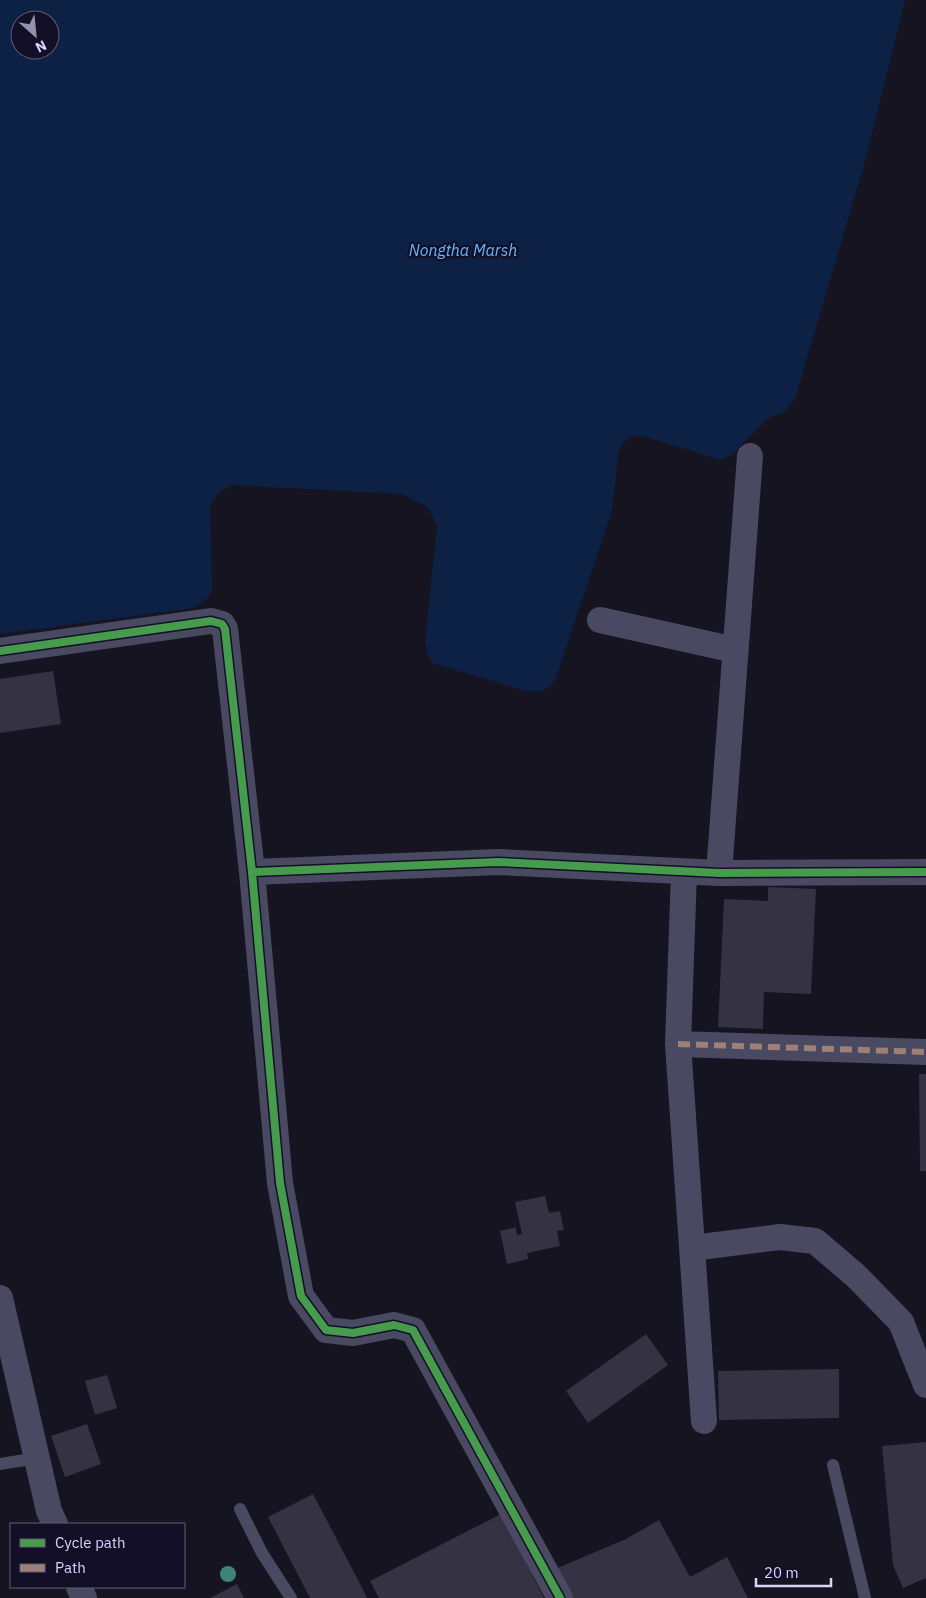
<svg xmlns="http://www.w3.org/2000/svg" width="926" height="1598" font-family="'IBM Plex Sans',sans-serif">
<rect width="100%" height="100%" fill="#161421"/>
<path fill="#0d2144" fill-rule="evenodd" d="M0,0H905L866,158L795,399L784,412L767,419L740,446L735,453L721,460L646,437L633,435L623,443L619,450L612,511L555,680C544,694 540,692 523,690L432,663L427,654L425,642L437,526L428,507L402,494L231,485L219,493L210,505L212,589C209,600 202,603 193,608L0,634ZM20,20H50V50H20Z"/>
<path fill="#343243" d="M53,671L61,724L0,733V679Z
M768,887L816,889L811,994L764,992L763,1029L718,1027L724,899L768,901Z
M919,1074H926V1171H920Z
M545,1196L549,1213L560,1211L564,1230L557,1231L560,1246L527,1253L528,1259L507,1264L500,1231L516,1227L517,1235L522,1234L515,1202Z
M646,1334L668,1365L588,1423L566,1391Z
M839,1369V1418L719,1420L718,1371Z
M107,1375L117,1408L95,1415L85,1381Z
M87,1424L101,1464L65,1477L51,1436Z
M926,1442V1578L903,1588L893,1565L882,1446Z
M313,1494L357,1578L367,1598H310L268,1517Z
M501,1514L544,1598H379L370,1581Z
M659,1520L690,1577L727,1557L748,1598H571L555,1569L626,1539Z
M237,1584L244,1598H210Z"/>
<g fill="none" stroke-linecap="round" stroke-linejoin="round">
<path stroke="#4a4962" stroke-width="12" d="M0,1464L37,1458
M833,1465L865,1598
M240,1509L262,1553L291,1598"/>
<path stroke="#4a4962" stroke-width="26" d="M600,620L735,650
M0,651L211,621L222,624L225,629L252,872L280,1183L301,1296L326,1330L353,1333L394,1325L413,1330L560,1598
M252,872L498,862L719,873L926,872
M684,872L678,1044L704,1421
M719,873L750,456
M678,1044L926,1052
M692,1248L780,1237L815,1241L856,1276L901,1322L926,1385
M0,1298L49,1511L55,1524
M79,1587L84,1598"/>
<path stroke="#9e8076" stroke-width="6" stroke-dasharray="12 6" stroke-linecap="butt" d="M678,1044L926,1052"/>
<g stroke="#130f26" stroke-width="11">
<path id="cycleway" d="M0,651L211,621L222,624L225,629L252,872L280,1183L301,1296L326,1330L353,1333L394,1325L413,1330L560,1598
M252,872L498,862L719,873L926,872"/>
</g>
<use href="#cycleway" stroke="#469c4c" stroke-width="8"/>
</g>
<circle fill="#3e8478" cx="228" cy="1574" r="8"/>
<g text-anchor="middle" stroke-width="4.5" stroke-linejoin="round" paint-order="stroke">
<g font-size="16" font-style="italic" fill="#62b6ff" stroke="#130f26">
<text x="463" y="256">Nongtha Marsh</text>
</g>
</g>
<rect x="10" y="1523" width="175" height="65" fill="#130f26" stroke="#625e7d"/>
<rect x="20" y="1539" width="25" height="8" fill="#469c4c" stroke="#625e7d"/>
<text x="55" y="1548" font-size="15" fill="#d9d4ff">Cycle path</text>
<rect x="20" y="1564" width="25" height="8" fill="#9e8076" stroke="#625e7d"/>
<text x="55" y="1573" font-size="15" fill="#d9d4ff">Path</text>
<g transform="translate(35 35) rotate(153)"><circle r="24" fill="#130f26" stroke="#625e7d"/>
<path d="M0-4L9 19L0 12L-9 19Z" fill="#9591b1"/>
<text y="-8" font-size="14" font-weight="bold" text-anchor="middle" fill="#d9d4ff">N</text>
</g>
<path d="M756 1578v8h75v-8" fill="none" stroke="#d9d4ff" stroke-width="2.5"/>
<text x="764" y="1578" font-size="15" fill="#d9d4ff" stroke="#130f26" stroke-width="4" paint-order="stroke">20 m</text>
</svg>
